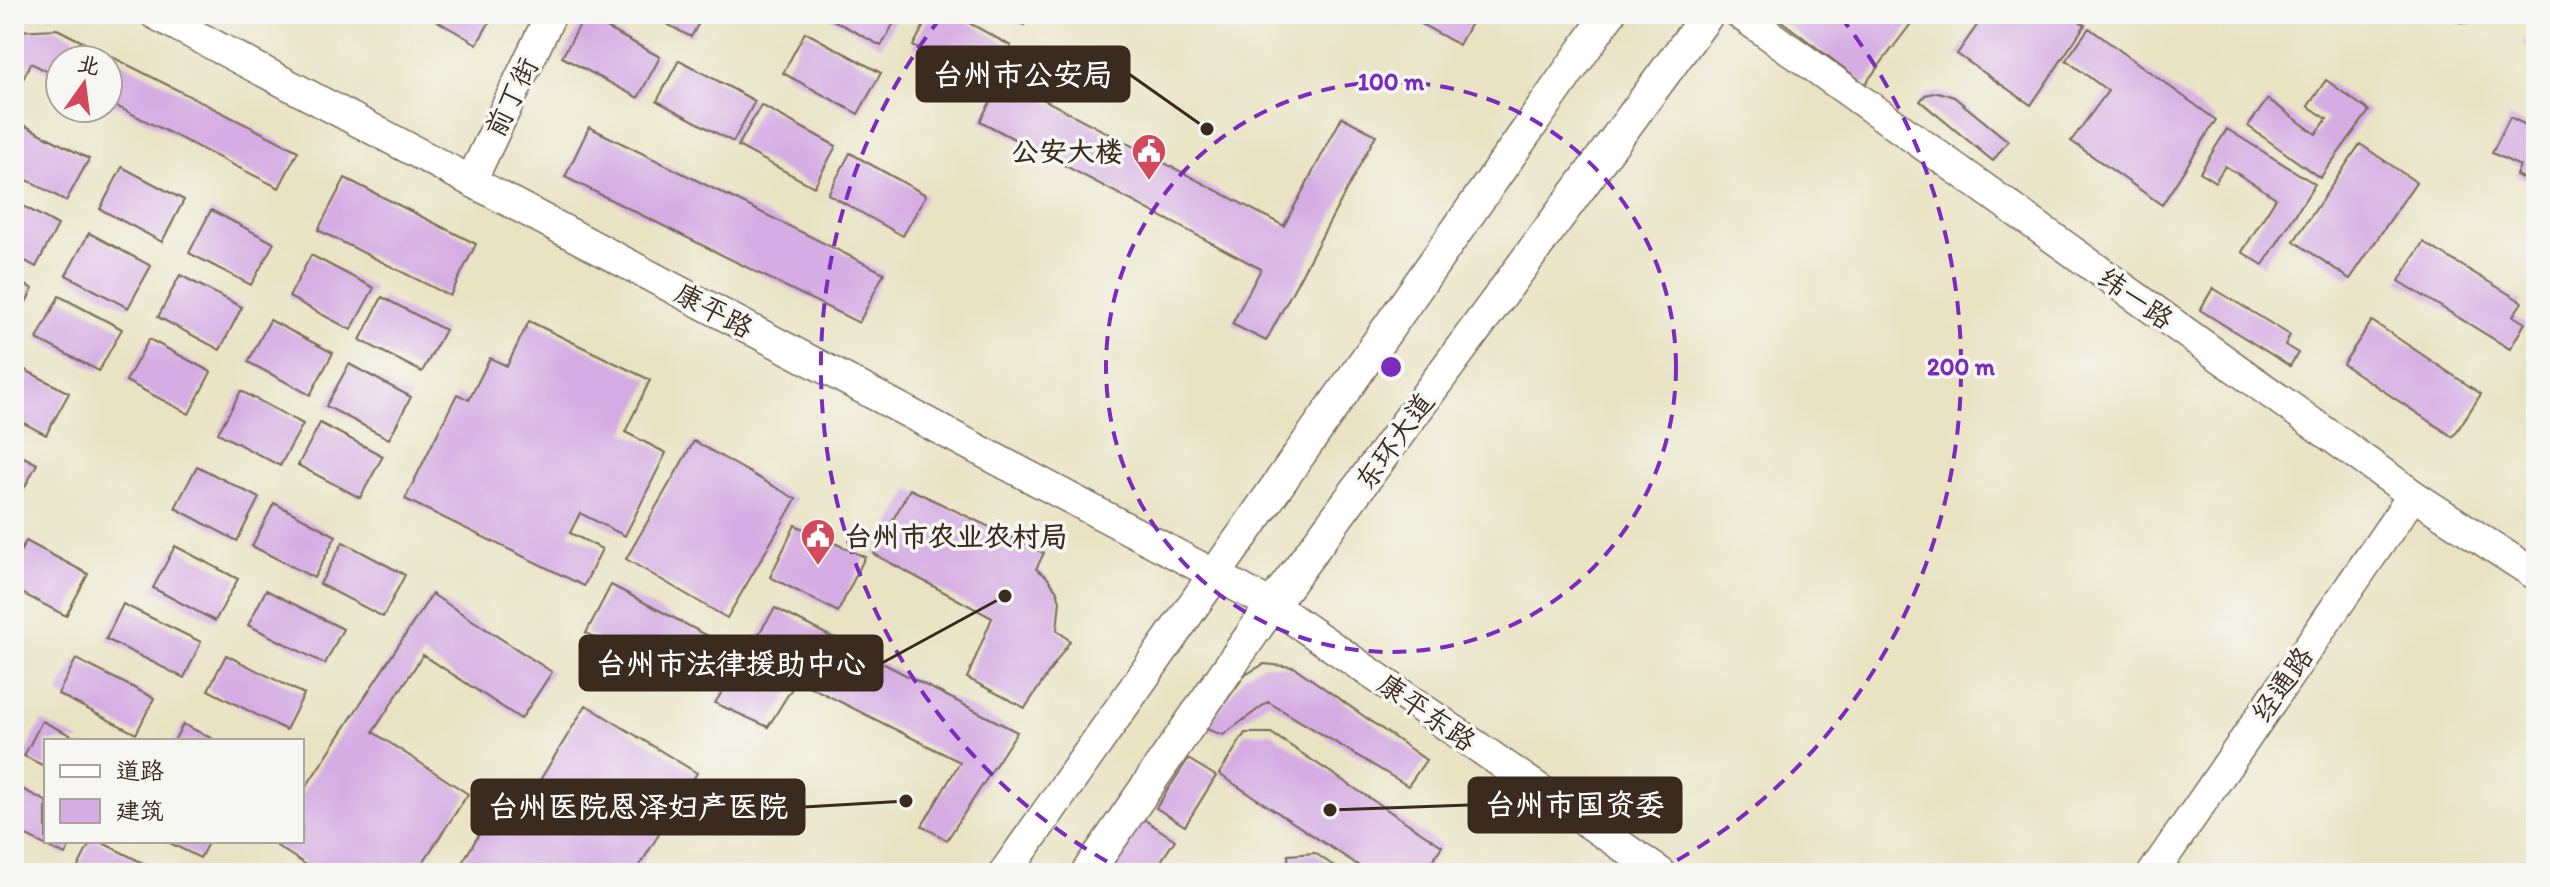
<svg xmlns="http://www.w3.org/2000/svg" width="2550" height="887" font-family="Itim,'LXGW WenKai TC',sans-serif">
<rect width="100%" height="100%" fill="#f6f6f2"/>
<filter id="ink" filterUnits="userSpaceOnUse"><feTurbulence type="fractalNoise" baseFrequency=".0125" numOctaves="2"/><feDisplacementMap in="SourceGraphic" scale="16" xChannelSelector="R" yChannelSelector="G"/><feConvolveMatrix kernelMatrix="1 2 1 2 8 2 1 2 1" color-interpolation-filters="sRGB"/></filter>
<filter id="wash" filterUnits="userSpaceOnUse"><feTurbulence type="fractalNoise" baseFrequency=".006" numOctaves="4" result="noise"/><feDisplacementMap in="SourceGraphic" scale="32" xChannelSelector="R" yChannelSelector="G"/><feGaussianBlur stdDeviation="1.8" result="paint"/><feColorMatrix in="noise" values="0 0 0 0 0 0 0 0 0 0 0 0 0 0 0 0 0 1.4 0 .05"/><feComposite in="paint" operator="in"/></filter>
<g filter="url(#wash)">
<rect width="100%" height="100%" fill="#e9e3c3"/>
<g id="blocks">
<path fill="#d5ace3" d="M425,14H494L477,44Z
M648,14H704L691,37Z
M822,14H899L881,46Z
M930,14H953L1011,46L988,87L913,46Z
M1003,14H1030L1024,25Z
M1415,14H1476L1459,45L1412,19Z
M1772,14H1896L1910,25L1865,84Z
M1985,14H2069L2085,25L2031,105L1957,54Z
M2429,14H2491L2479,21L2464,23Z
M2536,15V49L2524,45Z
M585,16L660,57L638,98L562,57Z
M2089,28L2216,120L2162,205L2071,141L2108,91L2066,60Z
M57,29L298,151L279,188L108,102V60H60V78L31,63L20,85L14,82V31Z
M805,32L881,73L858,114L783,73Z
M679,60L755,101L733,142L657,101Z
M1003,78L1284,226L1342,117L1376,135L1266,341L1232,324L1261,269L980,121Z
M2326,80L2369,111L2320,178L2248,126L2268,99L2316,134L2327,119L2308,106Z
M1938,92L1954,97L2008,141L1993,161L1920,101L1925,95Z
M761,105L836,146L814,187L738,146Z
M2510,117L2536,130V185L2516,175L2520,166L2492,153Z
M26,126L89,159L66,201L14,173V149Z
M589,127L884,273L859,323L565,177Z
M2227,129L2315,184L2263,265L2242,252L2276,198L2225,166L2215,182L2200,172Z
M2360,144L2416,182L2350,279L2294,241Z
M850,153L926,195L903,236L828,194Z
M122,167L184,200L162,242L100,209Z
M345,178L476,244L450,296L318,230Z
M14,201L58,225L36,267L14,255Z
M211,210L274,243L251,285L189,253Z
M89,233L151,266L128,308L66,275Z
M2423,242L2522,302L2513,316L2525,323L2510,349L2399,281Z
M311,255L374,288L351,330L289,297Z
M180,275L242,307L220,350L158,317Z
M14,279L33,289L14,325Z
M2213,288L2290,335L2285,345L2298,353L2290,366L2200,310Z
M59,296L122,329L99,371L37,339Z
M382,297L445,330L422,372L360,340Z
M270,320L333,353L310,395L248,362Z
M529,321L650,380L625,432L666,453L625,536L580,513L570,533L602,549L584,586L405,499L457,394L469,400L490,358L507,366Z
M2372,321L2481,394L2453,437L2343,364Z
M149,339L211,372L189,414L126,381Z
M14,364L69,393L46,435L14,418Z
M349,364L411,397L389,439L326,406Z
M241,391L303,424L280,466L218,433Z
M320,423L383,456L360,498L298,465Z
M694,441L796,499L727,618L626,559Z
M14,452L37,464L14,507Z
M197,466L259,498L237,541L175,508Z
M910,489L1044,553L1036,569L1046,576L1057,591L1060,601L1057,630L1070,641L1025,708L967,678L992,618L874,554Z
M274,503L336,536L314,578L252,546Z
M795,525L865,557L838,612L770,577Z
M26,541L88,574L66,616L14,589V563Z
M343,542L405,575L383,617L320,584Z
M175,546L238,579L215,621L153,588Z
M611,585L712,638L687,686L586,633Z
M266,590L343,629L325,664L248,625Z
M432,594L552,672L521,719L423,655L373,732L468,794L416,873H319L269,841H302V793Z
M123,604L201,642L184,678L106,639Z
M775,608L1017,732L947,840L922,826L960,762L797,680L768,727L715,703Z
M14,626L21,630L14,644Z
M226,655L304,694L286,730L208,690Z
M76,659L154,698L136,734L58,694Z
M1264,664L1294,667L1426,760L1408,786L1268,702L1223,735L1206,729L1245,675Z
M586,705L697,773L635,873H456L490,816L510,829Z
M42,721L82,741H46V767L24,756Z
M183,724L217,741H174Z
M1245,733H1271L1442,846L1424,873H1370L1219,774Z
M1188,759L1216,776L1185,826L1156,808Z
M14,785L46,801V841H73L65,855L14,830Z
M1142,818L1175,840L1153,873H1108L1106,872Z
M91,841H99L163,873H75Z
M166,841H209L200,858Z
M1315,853L1344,873H1289L1288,855Z"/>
</g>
</g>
<g filter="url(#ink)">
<use href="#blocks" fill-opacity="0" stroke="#786b58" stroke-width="2"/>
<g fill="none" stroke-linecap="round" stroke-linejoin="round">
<g stroke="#786b58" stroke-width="33">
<path id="secondary" d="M155,14L1272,605L1661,873
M1740,14L2413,495L2536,575
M471,181L551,14
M2153,873L2413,495"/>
</g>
<g stroke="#786b58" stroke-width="35">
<path id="primary" d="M1005,873L1609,14
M1087,873L1272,605L1708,14"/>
</g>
<use href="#secondary" stroke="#fff" stroke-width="30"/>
<use href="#primary" stroke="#fff" stroke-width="32"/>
</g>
</g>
<g fill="none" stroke="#7b2cbf" stroke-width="4" stroke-dasharray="14 10">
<circle cx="1391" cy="367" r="285"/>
<path d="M1128 873A570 570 0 0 1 942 16M1840 16A570 570 0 0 1 1654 873"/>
</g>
<defs>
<g id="civic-pin" transform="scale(1.8)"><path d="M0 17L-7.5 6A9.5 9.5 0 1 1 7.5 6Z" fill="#d1495b" stroke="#f6f6f2"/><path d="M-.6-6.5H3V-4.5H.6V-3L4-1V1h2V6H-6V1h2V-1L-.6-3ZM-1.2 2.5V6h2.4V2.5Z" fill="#fff"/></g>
</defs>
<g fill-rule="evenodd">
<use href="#civic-pin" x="1149" y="151"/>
<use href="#civic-pin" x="818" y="536"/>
</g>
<g text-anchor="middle" stroke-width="7" stroke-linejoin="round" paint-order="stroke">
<g font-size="28" fill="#3b2a1e" stroke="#f6f6f2">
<text transform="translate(511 97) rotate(-64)" y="10">前丁街</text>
<text transform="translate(2136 298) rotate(35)" y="10">纬一路</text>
<text transform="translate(714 310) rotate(28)" y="10">康平路</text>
<text transform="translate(1394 441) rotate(-54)" y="10">东环大道</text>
<text transform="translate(2282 684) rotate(-55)" y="10">经通路</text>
<text transform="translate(1427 712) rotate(35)" y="10">康平东路</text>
</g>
<g font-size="28" font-weight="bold" fill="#3b2a1e" stroke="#f6f6f2" text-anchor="end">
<text x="1123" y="161">公安大楼</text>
<text x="844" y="546" text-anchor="start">台州市农业农村局</text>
</g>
</g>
<circle cx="1391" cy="367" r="12" fill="#7b2cbf" stroke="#f6f6f2" stroke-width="4"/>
<g font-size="24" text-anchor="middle" font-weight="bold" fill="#7b2cbf" stroke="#f6f6f2" stroke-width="7" stroke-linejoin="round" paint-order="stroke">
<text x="1391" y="90">100 m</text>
<text x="1961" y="375">200 m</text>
</g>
<path fill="none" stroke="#3b2a1e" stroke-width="3" d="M1207 129L1129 74M1005 596L882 663M1330 810L1469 805M906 801L804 807"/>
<g fill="#3b2a1e" stroke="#f6f6f2" stroke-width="3">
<circle cx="1207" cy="129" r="8"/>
<circle cx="1005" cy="596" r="8"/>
<circle cx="1330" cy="810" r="8"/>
<circle cx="906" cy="801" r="8"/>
</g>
<g fill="#3b2a1e" stroke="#3b2a1e" stroke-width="3">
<rect x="917" y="47" width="212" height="54" rx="8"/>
<rect x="580" y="636" width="302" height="54" rx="8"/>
<rect x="1469" y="778" width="212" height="54" rx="8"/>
<rect x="472" y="780" width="332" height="54" rx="8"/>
</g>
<g font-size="30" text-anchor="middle" font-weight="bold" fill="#fff">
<text x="1023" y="85">台州市公安局</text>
<text x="731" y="674">台州市法律援助中心</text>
<text x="1575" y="815">台州市国资委</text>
<text x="638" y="817">台州医院恩泽妇产医院</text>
</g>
<rect width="2550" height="887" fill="none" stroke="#f6f6f2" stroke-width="48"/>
<rect x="44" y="739" width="260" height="104" fill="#f6f6f2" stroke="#aba49d" stroke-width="2"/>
<rect x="60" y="765" width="40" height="12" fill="#ffffff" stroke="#aba49d" stroke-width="2"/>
<text x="116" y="779" font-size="24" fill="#3b2a1e">道路</text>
<rect x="60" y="799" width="40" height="24" fill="#d5ace3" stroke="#aba49d" stroke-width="2"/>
<text x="116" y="819" font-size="24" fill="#3b2a1e">建筑</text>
<g transform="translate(84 84) rotate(14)"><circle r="38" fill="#f6f6f2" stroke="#aba49d" stroke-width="2"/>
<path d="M0-6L14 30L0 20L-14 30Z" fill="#d1495b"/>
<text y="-12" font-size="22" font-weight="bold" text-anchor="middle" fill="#3b2a1e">北</text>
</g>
</svg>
